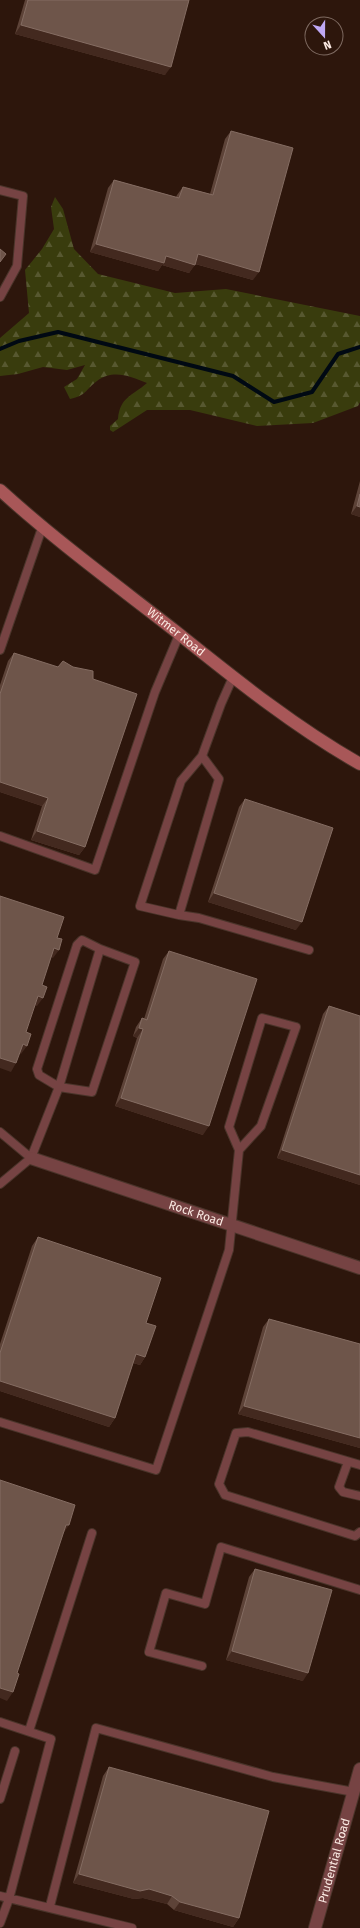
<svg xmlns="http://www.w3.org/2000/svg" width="360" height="1928" font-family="'Fira Sans',sans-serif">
<defs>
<pattern id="forest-firs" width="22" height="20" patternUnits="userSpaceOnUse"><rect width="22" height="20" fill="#393c0d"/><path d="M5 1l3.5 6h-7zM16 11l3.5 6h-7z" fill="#575830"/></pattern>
</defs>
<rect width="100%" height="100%" fill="#2d160c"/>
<path fill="url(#forest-firs)" d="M55,197L63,209L74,249L98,274L175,293L226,289L360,316V402L358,406L313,423L257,426L190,410H147L113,432L110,430V426L118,419C120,397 132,396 147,383C130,376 113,369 97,381C84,391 87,395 70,399L64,387L77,379L85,365L67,370L43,367L18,374L0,376V338L29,313L25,270L42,249L54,229L51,207Z"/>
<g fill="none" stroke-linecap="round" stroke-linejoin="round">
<path stroke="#000913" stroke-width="4" d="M0,349L19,341L58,332L233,376L274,402L312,392L338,354L360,347"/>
<g stroke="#4a342a" stroke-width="10">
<path id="lane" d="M0,190L23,196L17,266L0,297
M0,650L42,528
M202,756L219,779L179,915L140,906L181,781L202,756L221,704L233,677
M0,836L95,870L155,692L179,635
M179,915L199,918L309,950
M0,1132L31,1158
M0,1184L31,1158L59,1087L92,1092L135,962L100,949L59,1087L39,1075L37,1069L77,945L82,940L100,949
M0,1422L156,1470L229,1250L239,1150L261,1126L296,1027L262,1018L229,1127L239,1150
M348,1462L339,1487L343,1492L360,1496
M360,1465L248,1432L236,1433L219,1484L225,1495L355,1536L360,1532
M202,1666L149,1652L166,1593L205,1604L221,1547L360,1590
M0,1722L51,1739L9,1899L0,1923
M29,1731L92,1533
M0,1799L15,1751
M0,1896L132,1928
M50,1906L96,1728L273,1777L354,1792"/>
</g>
<g stroke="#4a342a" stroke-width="14">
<g id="street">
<path id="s1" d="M31,1158L360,1268"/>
<path id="s2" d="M315,1928L360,1769"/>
</g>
</g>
<g stroke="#4a342a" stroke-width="14">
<g id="secondary">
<path id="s3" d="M0,490C55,540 115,584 174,630C234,678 293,726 360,764"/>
</g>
</g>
<use href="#lane" stroke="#764343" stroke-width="8"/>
<use href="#street" stroke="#764343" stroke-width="12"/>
<use href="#secondary" stroke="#a85758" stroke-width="12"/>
</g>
<path fill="#5d4338" d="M25,0H189L165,75L15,34Z
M231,131L253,280L195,264L189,273L162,265L158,271L90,252L108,188L114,180L176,197L177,195L183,187L210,194L225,139Z
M360,481V517L351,514Z
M14,653L85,847L79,855L31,840L42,806L0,792V685L8,661Z
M245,799L296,930L208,902L239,807Z
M169,951L203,1135L115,1106L137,1038L133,1036L136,1027L142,1018L144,1019L163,959Z
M329,1006L360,1016V1185L277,1158L323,1014Z
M38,1237L146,1323L145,1357L140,1365L133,1363L115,1418L109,1427L0,1391V1344L32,1246Z
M269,1319L360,1344V1448L238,1414L263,1327Z
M255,1569L303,1681L226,1660L249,1577Z
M109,1767L239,1918L233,1927L174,1910L167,1904L143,1898L134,1899L73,1883L103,1776Z"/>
<path fill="#43291f" d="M21,25L171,67L165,75L15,34Z
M96,244L166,256L195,265L189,273L162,265L158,271L90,252Z
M198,254L259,272L253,280L192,263Z
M357,506L360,507V517L351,514Z
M0,782L48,798L42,806L0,792Z
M37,831L85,847L79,855L31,840Z
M214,893L302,922L296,930L208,902Z
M54,948L59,950L53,958L48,956Z
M38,996L43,998L37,1006L32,1005Z
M139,1028L143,1029L137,1038L133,1036Z
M23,1044L27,1046L21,1054L17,1053Z
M0,1058L16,1063L11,1072L0,1068Z
M121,1098L209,1126L203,1135L115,1106Z
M282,1150L360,1175V1185L277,1158Z
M136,1354L145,1357L140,1365L130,1362Z
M0,1381L115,1418L109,1427L0,1391Z
M244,1406L360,1438V1448L238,1414Z
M66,1525H69L63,1534Z
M232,1651L308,1673L303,1681L226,1660Z
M0,1688L13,1692L7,1701L0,1698Z
M79,1874L149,1889L172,1896L167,1904L143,1898L134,1899L73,1883Z
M180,1902L239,1918L233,1927L174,1910Z"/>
<path fill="#6e554a" stroke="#846c62" d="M28,0H189L171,67L21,25Z
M231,131L293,148L259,272L198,254L195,265L166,256L164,263L96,244L114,180L179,198L183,187L213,195Z
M0,249L6,254L0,262Z
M360,494V507L357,506Z
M14,653L58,667L63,661L73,667L93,671V679L137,694L85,847L37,831L48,798L0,782V694Z
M245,799L333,828L302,922L214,893Z
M0,896L64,917L57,938L62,939L59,950L54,948L42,985L47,987L43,998L38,996L26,1032L31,1034L27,1046L23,1044L16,1063L0,1058Z
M169,951L257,979L209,1126L121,1098L143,1029L139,1028L142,1018L147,1020Z
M329,1006L360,1016V1175L282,1150Z
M38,1237L161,1278L146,1323L156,1326L145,1357L136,1354L115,1418L0,1381V1353Z
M269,1319L360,1344V1438L244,1406Z
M0,1480L75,1505L69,1525H66L17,1673L19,1674L13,1692L0,1688Z
M255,1569L332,1590L308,1673L232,1651Z
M109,1767L269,1811L239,1918L180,1902L172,1896L149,1889L140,1891L79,1874Z"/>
<g text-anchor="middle" stroke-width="3" stroke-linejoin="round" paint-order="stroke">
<g font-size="12" fill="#fbeae3" stroke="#2d160c">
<text dy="4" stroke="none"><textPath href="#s3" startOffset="226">Witmer Road</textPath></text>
<text dy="4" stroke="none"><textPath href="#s1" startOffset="174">Rock Road</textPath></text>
<text dy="4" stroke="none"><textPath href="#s2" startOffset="70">Prudential Road</textPath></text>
</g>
</g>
<g transform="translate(324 36) rotate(159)"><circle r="19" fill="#2d160c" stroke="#7f6b62"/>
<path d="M0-3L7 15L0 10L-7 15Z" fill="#bfa8f4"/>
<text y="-6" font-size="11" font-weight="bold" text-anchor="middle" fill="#fbeae3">N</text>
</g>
</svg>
